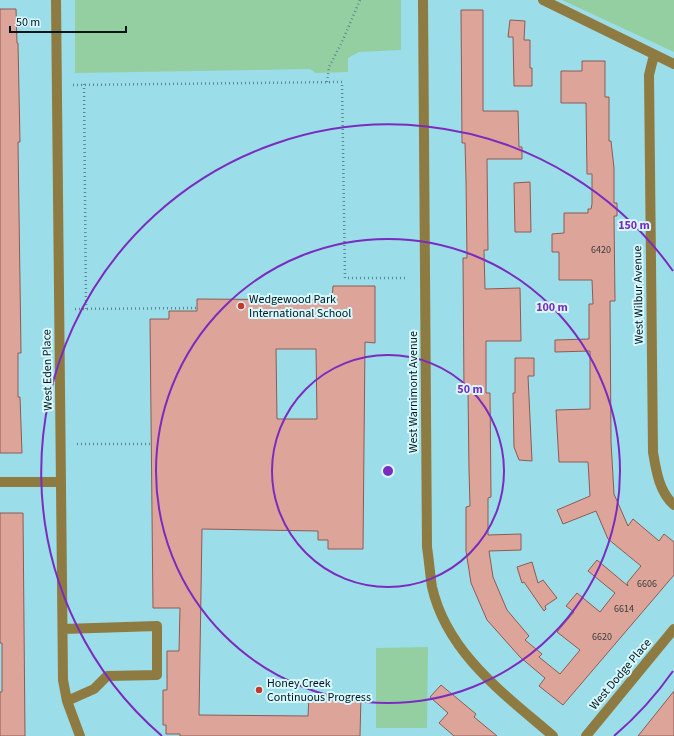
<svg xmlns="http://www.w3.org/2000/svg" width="674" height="736" font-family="'Source Sans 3',sans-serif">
<rect width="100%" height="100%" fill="#9cddea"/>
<path fill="#94cfa2" d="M75,0H401V50L359,52L348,58V72L316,73L310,69L75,73Z
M562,0H674V52Z
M428,647L427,728H376V648Z"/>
<path fill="#dda59a" stroke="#8d5b52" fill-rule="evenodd" d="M0,9H16L17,43H18L20,142H18L21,353H18V397H20L22,453H0Z
M461,10H483V111H518L519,147H522V159H487L488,250H484L485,289L520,288L521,341H486V393H490L491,497L488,498V535L521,534V550L489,551L493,577L507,610L529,636L525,640L542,654L539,657L560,674L580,650L557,632L574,612L566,606L577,593L600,612L615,593L588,571L597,560L628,586L627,583L641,566L608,539L596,511L563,524L557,510L590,496L588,462H559L556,410L590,409V351L555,352V340L589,339V304H593L592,280H559V252H552V234L564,233V213H588V209H591L592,204V174H587L586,103H561V71H582V61H605V97H609V141H611L614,168V203H617V216H614L615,301H610L611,442L614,494L628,526L633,519L659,541L664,534L674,542V575L563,705L539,686L545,678L520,657L487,620L471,583L466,551V507L470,506L469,470L468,392H464L463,258H467L466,180L465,143H462Z
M510,20L525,21L524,40H530V68H532V86H514L513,37H508Z
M530,182L531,232H515L514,183Z
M333,286H375V343L365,342L363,549H328V540H318V531L202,529L199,715L308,716L309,696H361L360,736H180V734H166V725H163V690H167V651H179L180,608H153L150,319H169V311H197V299L332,300ZM276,349H316L317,419H277Z
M515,358H534V376H528L532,461L519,460L514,447L513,393H515Z
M0,513H23L25,736H0V692H2V643H0Z
M532,562L538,583L543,580L557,598L545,606L546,609L544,611L524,582L522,583L517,567Z
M441,685L476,714L474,717L497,736H454L439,723L448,713L430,697Z
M674,691V736H638Z"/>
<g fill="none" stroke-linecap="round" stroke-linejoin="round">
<path stroke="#5b8993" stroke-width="2.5" stroke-dasharray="1 3" stroke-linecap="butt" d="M327,82L329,67L342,42L360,0
M84,84L86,309
M73,85L342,82L345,278H407
M75,309L197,308
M77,444H151"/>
<path stroke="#8e7b42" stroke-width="10" d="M56,0L63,680L67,701L80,736
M423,0L427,547C429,560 430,574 432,587C447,653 504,694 553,736
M543,0L674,64
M654,55L649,75L653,452C656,470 659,492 674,505
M0,482H61
M63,629L157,626V675L107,676L94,689L67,701
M586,736L674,629"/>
</g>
<g fill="none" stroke="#7b2cbf" stroke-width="2">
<circle cx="388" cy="471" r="116"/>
<circle cx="388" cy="471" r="232"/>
<path d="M673 671A348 348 0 0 1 614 736M162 736A348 348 0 1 1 673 271"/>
</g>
<g fill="#c53926" stroke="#d8f8ff" stroke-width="1.5">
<circle cx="241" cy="306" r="4"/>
<circle cx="259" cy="690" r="4"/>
</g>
<g text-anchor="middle" stroke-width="4" stroke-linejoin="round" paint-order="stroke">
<g font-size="10" fill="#373939">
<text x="601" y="253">6420</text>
<text x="647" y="587">6606</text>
<text x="624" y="612">6614</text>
<text x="602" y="640">6620</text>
</g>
<g font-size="12" fill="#001519" stroke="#d8f8ff">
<text transform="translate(638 295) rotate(-91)" y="4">West Wilbur Avenue</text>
<text transform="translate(47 370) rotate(-91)" y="4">West Eden Place</text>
<text transform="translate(413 392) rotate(-90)" y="4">West Warnimont Avenue</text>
<text transform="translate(620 674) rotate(-50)" y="4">West Dodge Place</text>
</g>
<g font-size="12" fill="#001519" stroke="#d8f8ff" text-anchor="start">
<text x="249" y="303">Wedgewood Park<tspan x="249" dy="14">International School</tspan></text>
<text x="267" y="687">Honey Creek<tspan x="267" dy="14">Continuous Progress</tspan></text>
</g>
</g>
<circle cx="388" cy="471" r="6" fill="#7b2cbf" stroke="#d8f8ff" stroke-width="2"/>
<g font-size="12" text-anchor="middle" font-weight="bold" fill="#7b2cbf" stroke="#d8f8ff" stroke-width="4" stroke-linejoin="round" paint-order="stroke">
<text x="634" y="229">150 m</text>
<text x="552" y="311">100 m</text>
<text x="470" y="393">50 m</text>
</g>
<path d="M10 26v6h116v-6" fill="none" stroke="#001519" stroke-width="2"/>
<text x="16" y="26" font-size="12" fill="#001519" stroke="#d8f8ff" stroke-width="3" paint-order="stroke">50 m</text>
</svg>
